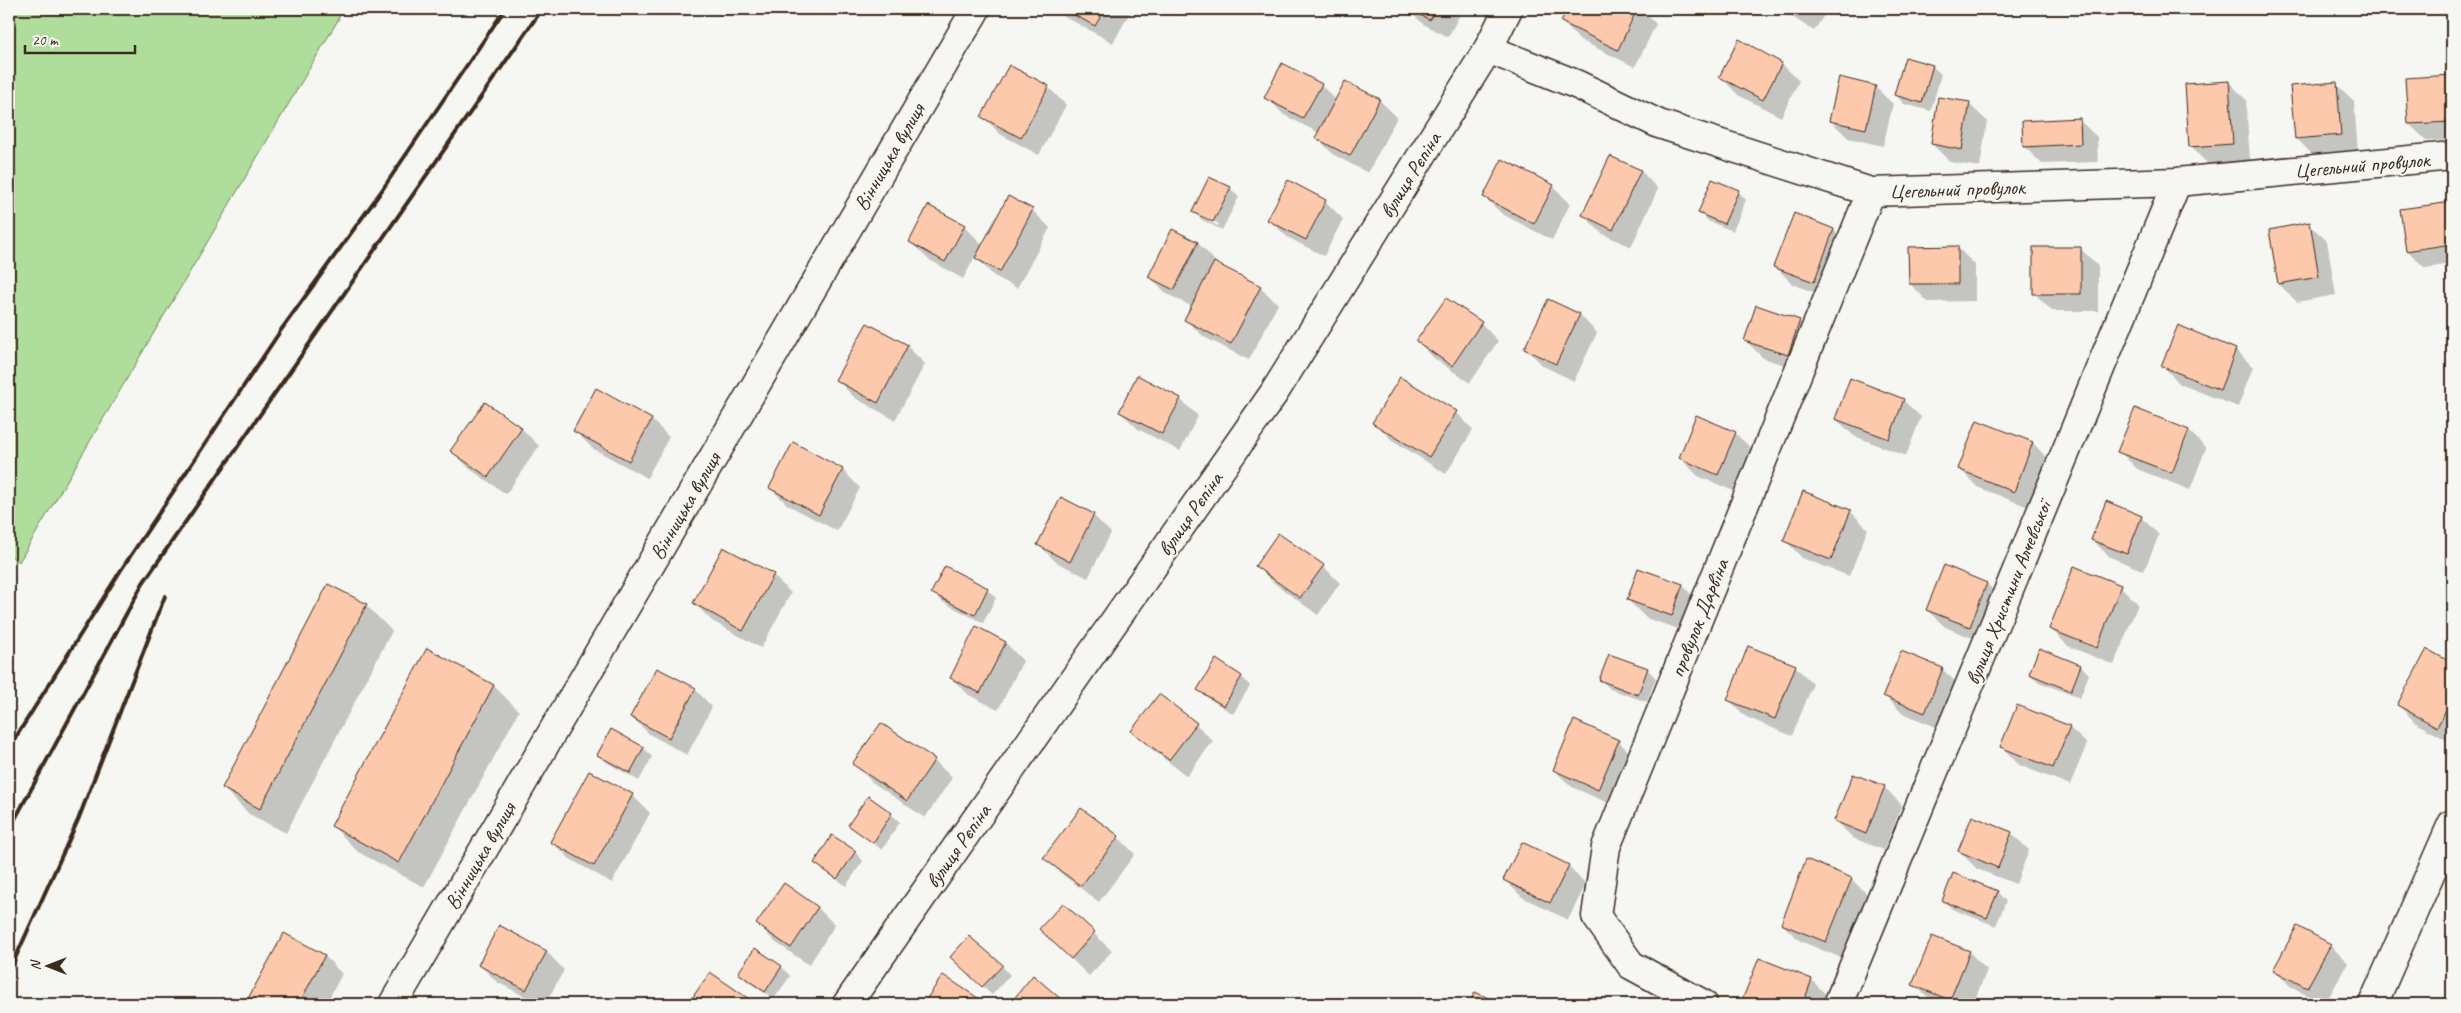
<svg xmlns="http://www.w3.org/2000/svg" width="2461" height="1013" font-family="Caveat,sans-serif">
<rect width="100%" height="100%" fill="#f6f6f2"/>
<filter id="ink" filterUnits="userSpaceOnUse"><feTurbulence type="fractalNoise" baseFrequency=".02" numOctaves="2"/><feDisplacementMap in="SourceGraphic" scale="10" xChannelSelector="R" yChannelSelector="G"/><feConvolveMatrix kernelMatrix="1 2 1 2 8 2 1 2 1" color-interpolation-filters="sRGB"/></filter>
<g filter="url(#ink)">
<path fill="#afdd9c" stroke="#75845d" d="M9,9H342L338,20L19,562L9,555Z"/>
<path fill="#0003" fill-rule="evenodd" d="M1056,9H1132L1113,43L1062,15Z
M1167,9H1186L1182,16Z
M1408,9H1463L1448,37L1423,24Z
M1569,9H1641L1656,24L1635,67L1580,40L1562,22Z
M1780,9H1828L1814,31Z
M1740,41L1782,64L1799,81L1781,117L1738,95L1721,77Z
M1932,66L1941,74L1931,111L1904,104L1896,95Z
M2452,76V140L2427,141L2409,124L2406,79Z
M2229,82L2246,100L2250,161L2208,164L2190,146Z
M2336,84L2354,101L2358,152L2314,156L2296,138Z
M1321,85L1336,100H1379L1397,117L1368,173L1334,155L1317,138L1319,133L1284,115L1266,97Z
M1048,87L1066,105L1039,155L1000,134L983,116Z
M1875,87L1893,104L1883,146L1848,138L1831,121Z
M1969,104L1987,121L1980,167L1950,162L1932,144Z
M2079,120L2097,137L2098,162L2042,164L2024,146Z
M1611,157L1641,171L1658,189L1631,247L1601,233L1584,215Z
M1553,186L1570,204L1552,240L1502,214L1484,197Z
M1230,188L1239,197L1222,230L1202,220L1193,211ZM1202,215L1219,224L1218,226L1202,218Z
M1738,191L1746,200L1733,231L1708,221L1700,212Z
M1009,198L1032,210L1050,228L1017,288L994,276L975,257L963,279L928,259L910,242L964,226L983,245Z
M1325,201L1343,219L1324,256L1287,237L1269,219Z
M2452,203V264L2425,268L2407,250L2401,210Z
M2309,224L2327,241L2336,295L2297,302L2279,284L2270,231Z
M1173,230L1198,243L1215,261L1214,263L1260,287L1278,304L1249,360L1204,337L1186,320L1193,307L1167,294L1149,276Z
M1834,230L1851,247L1832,299L1792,284L1775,266Z
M1957,247L1975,265V301L1928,302L1910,284Z
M2080,248L2098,266V311H2052L2034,293Z
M1549,300L1580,315L1597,333L1574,381L1543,366L1526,348Z
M1799,321L1816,339L1806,372L1763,358L1745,340Z
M1481,323L1498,341L1470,383L1435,359L1417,341Z
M907,346L925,364L895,420L855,398L837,380Z
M2236,350L2253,367L2238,407L2180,384L2163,366Z
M1180,399L1198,416L1180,451L1138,429L1120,412Z
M1903,400L1921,417L1906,456L1854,436L1836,419Z
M485,404L522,429L539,446L506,494L470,469L452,451Z
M2135,409L2189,431L2206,448L2190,490L2137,469L2119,451Z
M1456,412L1473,430L1446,474L1392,440L1374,422Z
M652,420L669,437L647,478L592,448L575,431Z
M1978,422L2033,443L2050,461L2031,508L1977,487L1960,469Z
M1735,433L1753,450L1736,492L1698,476L1680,458Z
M794,444L843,470L860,488L837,531L788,505L770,488Z
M1850,511L1868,529L1849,576L1802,558L1785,540Z
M1093,515L1111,533L1088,578L1056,562L1038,544Z
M2141,517L2159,535L2144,571L2110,557L2092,540Z
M1256,566H1323L1340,583L1318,615L1274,583Z
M1944,567L1987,584L2004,601L1987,644L1945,627L1927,610Z
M773,575L791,593L761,648L712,621L694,603Z
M1682,585L1700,603L1690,633L1646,618L1628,600Z
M2120,586L2138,604L2114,665L2068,646L2051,629Z
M987,589L996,598L983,623L941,601L933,592Z
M366,605L392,631L286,833L249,814L223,788Z
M977,628L1006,643L1023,661L998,710L969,695L951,678Z
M2040,650L2081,666L2089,674L2080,698L2039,682L2030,674Z
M2427,651L2452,664V743L2416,723L2398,705Z
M1217,661L1242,677L1250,686L1233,714L1208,698L1199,690Z
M1795,666L1813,684L1792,736L1746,717L1728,699Z
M1647,669L1656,678L1647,702L1610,689L1601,680Z
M1942,669L1960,686L1943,730L1902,713L1885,696Z
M494,686L519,711L424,887L358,852L333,826Z
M695,689L712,707L687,755L649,734L632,717Z
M1196,724L1213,741L1187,776L1150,748L1132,731Z
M2069,727L2087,744L2070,785L2019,765L2002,747Z
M612,731L644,748L652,757L639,781L608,763L599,755Z
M1618,741L1636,759L1615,806L1572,787L1554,770Z
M934,760L952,778L925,818L872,782L854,764Z
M1884,787L1902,805L1884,850L1853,838L1836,821Z
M632,795L650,813L612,883L570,859L552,842Z
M891,814L900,822L882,850L849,825Z
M2011,833L2029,850L2016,884L1977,869L1959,851Z
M1118,837L1135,854L1099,902L1063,875L1045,858Z
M855,852L863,861L846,886L816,863Z
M1568,866L1586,884L1568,920L1522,897L1505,880Z
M1851,879L1869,896L1844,959L1800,941L1782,924Z
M784,885L818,908L835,925L809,965L775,942L758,924Z
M1997,892L2006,901L1996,926L1952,909L1944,901Z
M1063,904L1112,951L1089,976L1040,929Z
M500,927L547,952L564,970L545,1004H539L497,982L479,964Z
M284,935L325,956L342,974L326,1004H247Z
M2330,945L2348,963L2325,1004L2292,988L2275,970Z
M755,950L782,967L790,976L774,999L748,982L739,973Z
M1969,952L1987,970L1973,1004H1936L1914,985Z
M1759,960L1812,980L1829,998L1827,1004H1751L1744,998Z
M960,966H1002L1010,975L992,995Z
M711,974L749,1000L753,1004H690Z
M944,976L985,1004H925Z
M1013,1001H1061L1065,1004H1017Z"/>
<path fill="#fdc9ad" stroke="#3b2a1e" d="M1063,9H1105L1095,26Z
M1408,9H1436L1430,20Z
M1567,9H1637L1618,50L1561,22Z
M1788,9H1800L1796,14Z
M1739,39L1782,63L1763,100L1719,77Z
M1905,57L1933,65L1922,103L1894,95Z
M1282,63L1322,84L1303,118L1264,98Z
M1009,65L1049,86L1021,138L981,117Z
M2452,75V122L2408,124L2405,78Z
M1839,77L1876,86L1866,129L1829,121Z
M1345,81L1380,99L1350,156L1315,138Z
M2229,81L2233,144L2189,147L2185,84Z
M2337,82L2341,135L2295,139L2290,86Z
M1938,97L1970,102L1962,150L1931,144Z
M2080,118L2081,144L2023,147L2022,121Z
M1610,156L1641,170L1613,230L1582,215Z
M1502,159L1554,185L1534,224L1483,197Z
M1209,177L1231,187L1213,222L1192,212Z
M1712,179L1739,190L1724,224L1698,213Z
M1288,180L1326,200L1306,240L1267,220Z
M1008,196L1033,209L1000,272L975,258Z
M2452,202V244L2406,251L2400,209Z
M928,205L965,225L945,262L909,242Z
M1794,213L1834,229L1814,282L1773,267Z
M2310,222L2319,277L2278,284L2269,230Z
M1172,229L1198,242L1174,290L1148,277Z
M1958,246V284H1909L1908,247Z
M2033,247H2081V294H2033Z
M1214,262L1261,286L1231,344L1184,320Z
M1446,298L1482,322L1452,366L1416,341Z
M1548,299L1580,314L1556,364L1524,349Z
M1756,305L1800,320L1788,355L1744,341Z
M867,323L908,345L878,403L835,380Z
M2178,325L2236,349L2220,390L2161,366Z
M1137,375L1181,398L1162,434L1119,412Z
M1400,377L1457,411L1429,457L1372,423Z
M1850,378L1904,399L1889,439L1835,419Z
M596,388L652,419L629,461L573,431Z
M485,402L522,428L488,477L450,451Z
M2135,408L2189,430L2172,473L2117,452Z
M1696,415L1736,432L1718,475L1679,458Z
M1977,420L2033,442L2014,492L1958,469Z
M793,442L843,469L819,515L769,488Z
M1803,491L1851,510L1831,560L1783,541Z
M1061,497L1094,514L1070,562L1037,545Z
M2106,501L2142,516L2127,554L2091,540Z
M1278,533L1324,565L1300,598L1255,566Z
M723,547L774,574L743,631L693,603Z
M1944,565L1987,583L1970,627L1926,610Z
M945,566L988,588L975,615L931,593Z
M2074,566L2121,585L2097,648L2049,629Z
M1638,568L1683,584L1672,616L1627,600Z
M328,584L367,604L260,809L222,788Z
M976,626L1006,642L980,693L950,678Z
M1748,646L1796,665L1775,719L1727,700Z
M427,648L494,685L399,863L331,826Z
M2039,648L2081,665L2071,691L2029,674Z
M2427,649L2452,663V698L2437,727L2397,705Z
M1901,651L1943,668L1925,713L1883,696Z
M1609,654L1648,668L1638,695L1599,680Z
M1216,659L1242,676L1224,706L1197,690Z
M657,668L696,688L669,738L630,717Z
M1159,694L1197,723L1169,760L1131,731Z
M2017,705L2070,726L2053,768L2000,747Z
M1574,720L1619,740L1598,790L1553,770Z
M881,723L935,759L907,801L852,764Z
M611,729L644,747L630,773L597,755Z
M589,771L633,794L594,866L550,842Z
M1853,774L1885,786L1866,834L1834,821Z
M868,796L892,813L873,843L848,825Z
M1081,808L1119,836L1081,886L1043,858Z
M1972,816L2012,832L1998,868L1958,851Z
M832,835L856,851L837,879L814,863Z
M1522,842L1569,865L1550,903L1503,880Z
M1806,859L1852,878L1826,942L1781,924Z
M1953,873L1998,891L1987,918L1942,901Z
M784,883L818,907L791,948L756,924Z
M1063,903L1095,932L1071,959L1039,929Z
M499,925L547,951L526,990L478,965Z
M2297,926L2331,944L2307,988L2273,970Z
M284,933L325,955L299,1004H245Z
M969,936L1003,965L982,987L950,957Z
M1932,936L1970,951L1950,1000L1912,985Z
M755,948L782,966L765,992L738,973Z
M1759,958L1812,979L1803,1004H1758L1743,998Z
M710,972L749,999L746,1004H688Z
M943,975L987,1004H923Z
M1033,975L1062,1000L1058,1004H1015L1012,1001Z
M1475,992L1502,1004H1469Z"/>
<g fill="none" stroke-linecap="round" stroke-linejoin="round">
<g stroke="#3b2a1e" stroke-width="31">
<path id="minor" d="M1488,49L1578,85L1659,124L1871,192L2177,182L2452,156
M847,1004L1274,393L1488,49L1508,9
M1703,1004L1631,965L1596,916L1606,847L1871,192
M1838,1004L2177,182
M2373,1004L2452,824"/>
</g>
<g stroke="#3b2a1e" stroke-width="31">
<path id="tertiary" d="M393,1004L976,9"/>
</g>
<use href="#minor" stroke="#f6f6f2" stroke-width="28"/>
<use href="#tertiary" stroke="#f6f6f2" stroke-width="28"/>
<path stroke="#3b2a1e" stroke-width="4" d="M9,748L121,570L281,330L380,193L505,9
M9,830L143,583L542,9
M9,972L78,820L165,596"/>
</g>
</g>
<g text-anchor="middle" stroke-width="4" stroke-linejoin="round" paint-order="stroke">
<g font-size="21" fill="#3b2a1e" stroke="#f6f6f2">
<text transform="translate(889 157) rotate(-60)" y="7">Вінницька вулиця</text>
<text transform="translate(2362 165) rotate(-5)" y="7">Цегельний провулок</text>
<text transform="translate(1410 175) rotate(-58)" y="7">вулиця Рєпіна</text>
<text transform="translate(1957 189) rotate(-2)" y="7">Цегельний провулок</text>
<text transform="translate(685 506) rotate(-60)" y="7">Вінницька вулиця</text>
<text transform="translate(1190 514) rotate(-55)" y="7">вулиця Рєпіна</text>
<text transform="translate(2008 593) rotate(-68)" y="7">вулиця Христини Алчевської</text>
<text transform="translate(1699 618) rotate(-68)" y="7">провулок Дарвіна</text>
<text transform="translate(958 846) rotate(-55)" y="7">вулиця Рєпіна</text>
<text transform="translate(480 856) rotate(-60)" y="7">Вінницька вулиця</text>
</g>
</g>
<rect width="2461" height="1013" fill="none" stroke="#f6f6f2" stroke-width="30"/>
<rect x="15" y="15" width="2431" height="983" fill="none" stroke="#3b2a1e" stroke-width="2" filter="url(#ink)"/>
<g transform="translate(48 966) rotate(270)" stroke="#f6f6f2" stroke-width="4" paint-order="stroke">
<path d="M0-4L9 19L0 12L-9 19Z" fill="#3b2a1e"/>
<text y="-8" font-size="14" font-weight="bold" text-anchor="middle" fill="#3b2a1e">N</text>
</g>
<path d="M25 45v8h110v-8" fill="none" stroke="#3b2a1e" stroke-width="2.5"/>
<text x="32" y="45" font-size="15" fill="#3b2a1e" stroke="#f6f6f2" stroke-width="4" paint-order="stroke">20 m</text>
</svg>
